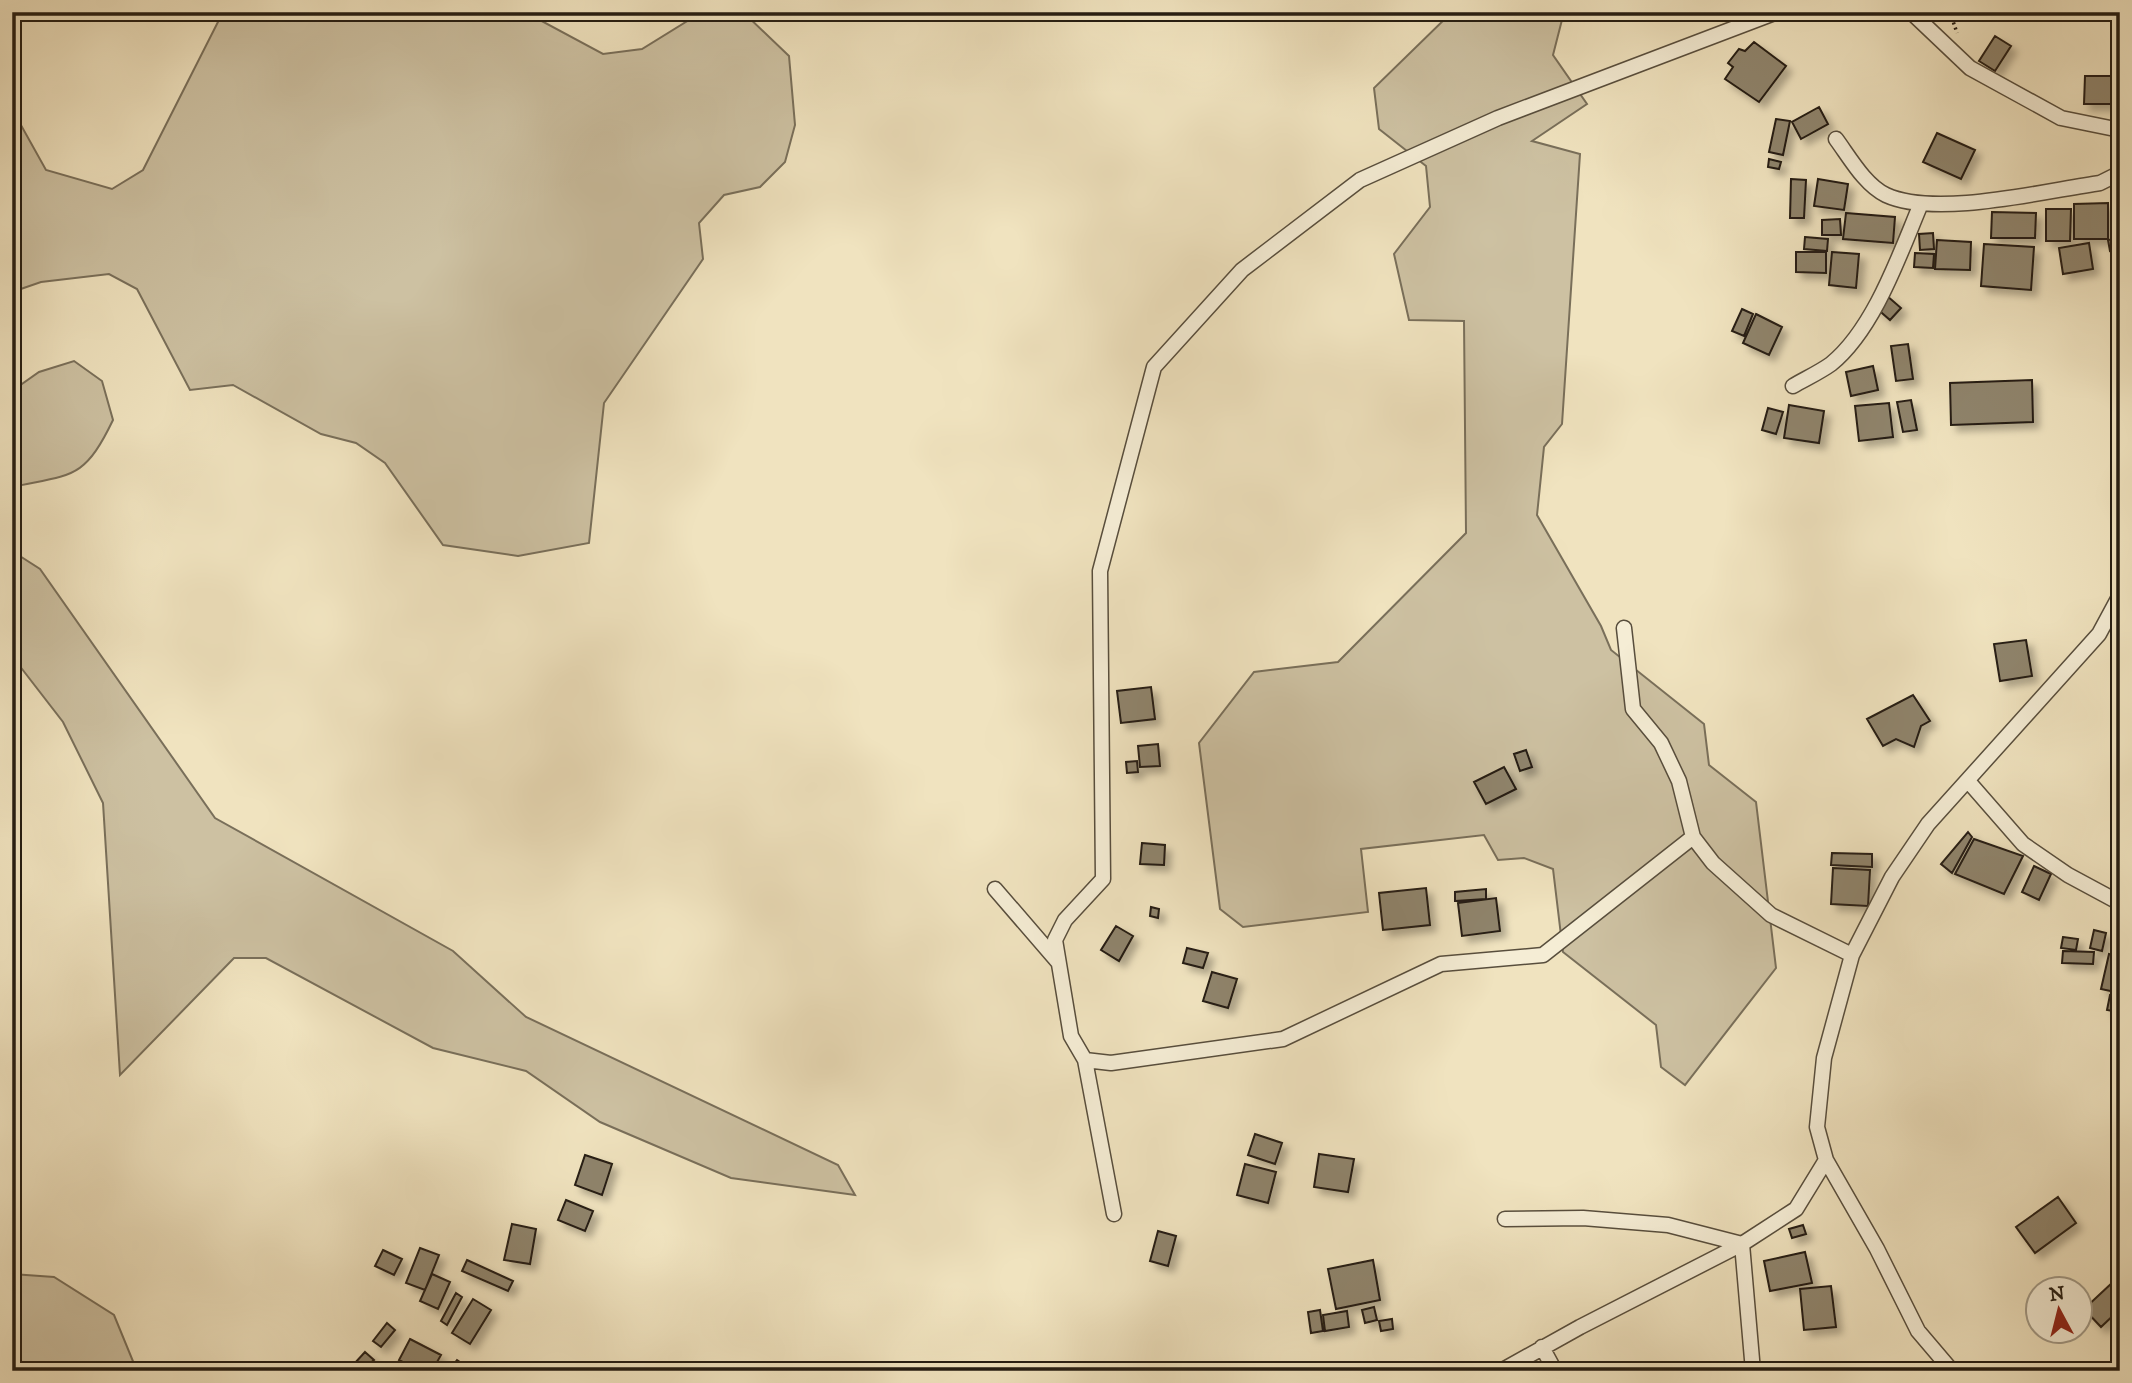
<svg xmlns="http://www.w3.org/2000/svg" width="2132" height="1383" font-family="'IM FELL DW Pica',serif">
<defs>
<filter id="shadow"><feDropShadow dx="6" dy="6" stdDeviation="3.5" flood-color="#0004"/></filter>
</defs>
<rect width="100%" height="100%" fill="#f0e3bf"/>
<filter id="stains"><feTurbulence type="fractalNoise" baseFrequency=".00286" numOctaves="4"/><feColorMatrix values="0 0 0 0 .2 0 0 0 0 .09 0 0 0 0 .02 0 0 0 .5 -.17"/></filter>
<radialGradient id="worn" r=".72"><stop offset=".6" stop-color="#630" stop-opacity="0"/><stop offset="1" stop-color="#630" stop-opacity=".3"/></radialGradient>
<path fill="#cdc1a2" stroke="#796f5a" stroke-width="2" d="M223,12H525L603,54L642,49L702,12H743L789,56L795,125L785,162L760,187L724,195L699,223L703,259L604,403L589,543L518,556L443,545L385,463L356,443L321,434L233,385L190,390L137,289L109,274L41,282L12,292V109L46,170L112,189L143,170Z
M1452,12H1564L1553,55L1587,104L1532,141L1580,154L1562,424L1544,447L1537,515L1601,626L1611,650L1704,724L1709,765L1756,802L1776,968L1685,1085L1661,1067L1656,1025L1563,952L1553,869L1524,858L1498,860L1484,835L1361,849L1368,912L1243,927L1220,909L1199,743L1254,672L1338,662L1466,533L1464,321L1409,320L1394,254L1430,207L1426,166L1379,129L1374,88Z
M74,361L102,381L113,420C84,480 73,474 12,487V391L39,372Z
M12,551L40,569L215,818L453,951L526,1017L838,1165L855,1195L731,1178L600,1122L526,1071L433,1048L266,958H234L120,1075L103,803L63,722L12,656Z
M12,1274L54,1277L114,1315L137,1371H12Z"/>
<path fill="#8f846c" stroke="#251d12" stroke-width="2" filter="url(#shadow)" d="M1995,36L2011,46L1995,71L1979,61Z
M1754,42L1786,66L1759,102L1725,79L1733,67L1728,63L1739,49L1745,51Z
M2085,76H2120V104H2084Z
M1819,107L1828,124L1801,139L1792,122Z
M1776,119L1790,121L1783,155L1769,152Z
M1937,133L1975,150L1961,179L1923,162Z
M1769,159L1781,162L1779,169L1768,167Z
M1791,179L1806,180L1804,218H1790Z
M1818,179L1848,184L1844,210L1814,206Z
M2108,203V239H2074V204Z
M2046,209H2071L2070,241H2046Z
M1992,212L2036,213L2035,238H1991Z
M1846,213L1895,217L1893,243L1843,239Z
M1840,219L1841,235H1822V220Z
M1933,233L1934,249L1920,250L1919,234Z
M1805,237L1828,239L1827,251L1804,249Z
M2120,238V249L2110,251L2108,240Z
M1937,240L1971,242L1970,270L1935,269Z
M2089,243L2093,269L2063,274L2059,248Z
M1984,244L2034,247L2031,290L1981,286Z
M2120,251V267H2117L2115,252Z
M1796,252H1826V273L1796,272Z
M1832,252L1859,254L1856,288L1829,285Z
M1915,253L1934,254L1933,268L1914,267Z
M1886,295L1901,308L1890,320L1875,307Z
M1742,309L1753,314L1744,336L1732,331Z
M1756,314L1782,327L1769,355L1743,343Z
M1908,344L1913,379L1896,381L1891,346Z
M1873,366L1878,390L1851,396L1846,372Z
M2032,380L2033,422L1951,425L1950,383Z
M1911,400L1917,430L1903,432L1897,402Z
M1889,403L1893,437L1859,441L1855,406Z
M1789,405L1824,411L1819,443L1784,438Z
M1768,408L1783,412L1776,434L1762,430Z
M2026,640L2032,676L2000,681L1994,644Z
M1151,687L1155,719L1121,723L1117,691Z
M1913,695L1930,721L1921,726L1914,747L1896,739L1883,746L1867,719Z
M1158,744L1160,766L1140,767L1138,746Z
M1526,750L1532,767L1520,771L1514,754Z
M1137,761L1138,772L1127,773L1126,762Z
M1504,767L1516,789L1486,804L1474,782Z
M1968,832L1972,837L1952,873L1941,864Z
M1974,839L2023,856L2004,894L1955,874Z
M1142,843L1165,845L1164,865L1140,864Z
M1832,853L1872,854V867L1831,865Z
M2034,866L2051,874L2039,900L2022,892Z
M1833,868L1870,870L1868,906L1831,904Z
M1426,888L1430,925L1383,930L1379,893Z
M1486,889V899L1455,901V892Z
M1496,898L1500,931L1462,936L1458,903Z
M1151,907L1159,909L1158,918L1150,916Z
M1116,926L1133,936L1119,961L1101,950Z
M2094,930L2106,933L2102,951L2090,948Z
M2063,937L2078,939L2076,950L2061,948Z
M1187,948L1208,953L1203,968L1183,963Z
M2063,951L2094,952L2093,964L2062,963Z
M2109,954L2120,956V993L2101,989Z
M1212,972L1237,979L1228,1008L1203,1001Z
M2110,995L2120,996L2119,1012L2107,1010Z
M1255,1134L1282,1143L1275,1164L1248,1155Z
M1319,1154L1354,1159L1348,1192L1314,1187Z
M585,1155L612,1164L602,1195L575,1185Z
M1245,1164L1276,1172L1268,1203L1237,1195Z
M2058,1197L2076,1223L2035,1253L2016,1227Z
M566,1200L593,1211L585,1231L558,1220Z
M512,1224L536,1229L530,1264L504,1260Z
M1803,1225L1806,1234L1792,1238L1789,1229Z
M1158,1231L1176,1236L1168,1266L1150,1261Z
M420,1248L439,1255L425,1290L406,1283Z
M383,1250L402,1259L394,1275L375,1266Z
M1805,1252L1812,1283L1770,1291L1764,1261Z
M467,1260L513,1281L508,1291L462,1271Z
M1373,1260L1380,1300L1336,1309L1328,1269Z
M432,1274L450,1282L438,1309L420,1301Z
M2113,1282L2120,1290V1309L2101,1327L2084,1309Z
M1831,1286L1836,1327L1804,1330L1800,1289Z
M456,1293L462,1297L447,1325L441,1321Z
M473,1299L491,1310L470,1344L452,1333Z
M1374,1307L1377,1320L1365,1323L1362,1310Z
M1320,1310L1323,1331L1311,1333L1308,1312Z
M1347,1311L1349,1327L1325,1331L1323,1315Z
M1392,1319L1393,1329L1381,1331L1379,1321Z
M387,1323L395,1330L381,1347L373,1341Z
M410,1339L441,1355L432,1371H419L399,1360Z
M365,1352L374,1360L361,1371L354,1364Z
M457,1360L470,1369L469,1371L450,1369Z"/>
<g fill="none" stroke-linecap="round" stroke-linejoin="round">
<g stroke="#584e3d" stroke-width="17">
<path id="minor" d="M1911,12L1970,68L2061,118L2120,130
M1836,139C1850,158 1865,185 1886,195C1936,218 2044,191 2100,183L2120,173
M1793,386C1805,379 1820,372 1831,364C1874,329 1899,256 1920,206
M1624,628L1633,709L1661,743L1679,781L1693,837L1713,863L1771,915L1852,955
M1968,781L2023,844L2068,875L2120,903
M1693,837L1543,955L1441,964L1283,1039L1111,1063L1085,1060L1071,1036L1055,940L1065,920L1103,879L1100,571L1154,367L1242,270L1360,180L1498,118L1777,12
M995,889L1058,962
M1085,1060L1114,1214
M1505,1219L1583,1218L1668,1225L1742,1244L1753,1371
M1542,1347L1555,1371
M1501,1371L1580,1327L1742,1244L1796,1209L1826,1160
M1952,1371L1918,1331L1877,1249L1826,1160L1817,1127L1824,1058L1852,955L1892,877L1928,824L2099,634L2120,595"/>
</g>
<path stroke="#251d12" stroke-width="3.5" stroke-dasharray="2 3.5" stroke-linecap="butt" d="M1950,12L1957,33"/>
<use href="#minor" stroke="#f5edd5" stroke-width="14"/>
</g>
<rect width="2132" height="1383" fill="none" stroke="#f0e3bf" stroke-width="42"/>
<rect x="14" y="14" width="2104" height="1355" fill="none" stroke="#251d12" stroke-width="3.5"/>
<rect x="21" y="21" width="2090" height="1341" fill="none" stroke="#251d12" stroke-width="2"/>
<g transform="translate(2059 1310) rotate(353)"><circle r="33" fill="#f5edd5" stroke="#a29a87" stroke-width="2"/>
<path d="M0-5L12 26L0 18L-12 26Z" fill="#8f2418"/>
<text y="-10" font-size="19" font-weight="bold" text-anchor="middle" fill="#251d12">N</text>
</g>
<rect width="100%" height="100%" filter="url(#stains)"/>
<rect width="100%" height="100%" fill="url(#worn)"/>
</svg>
